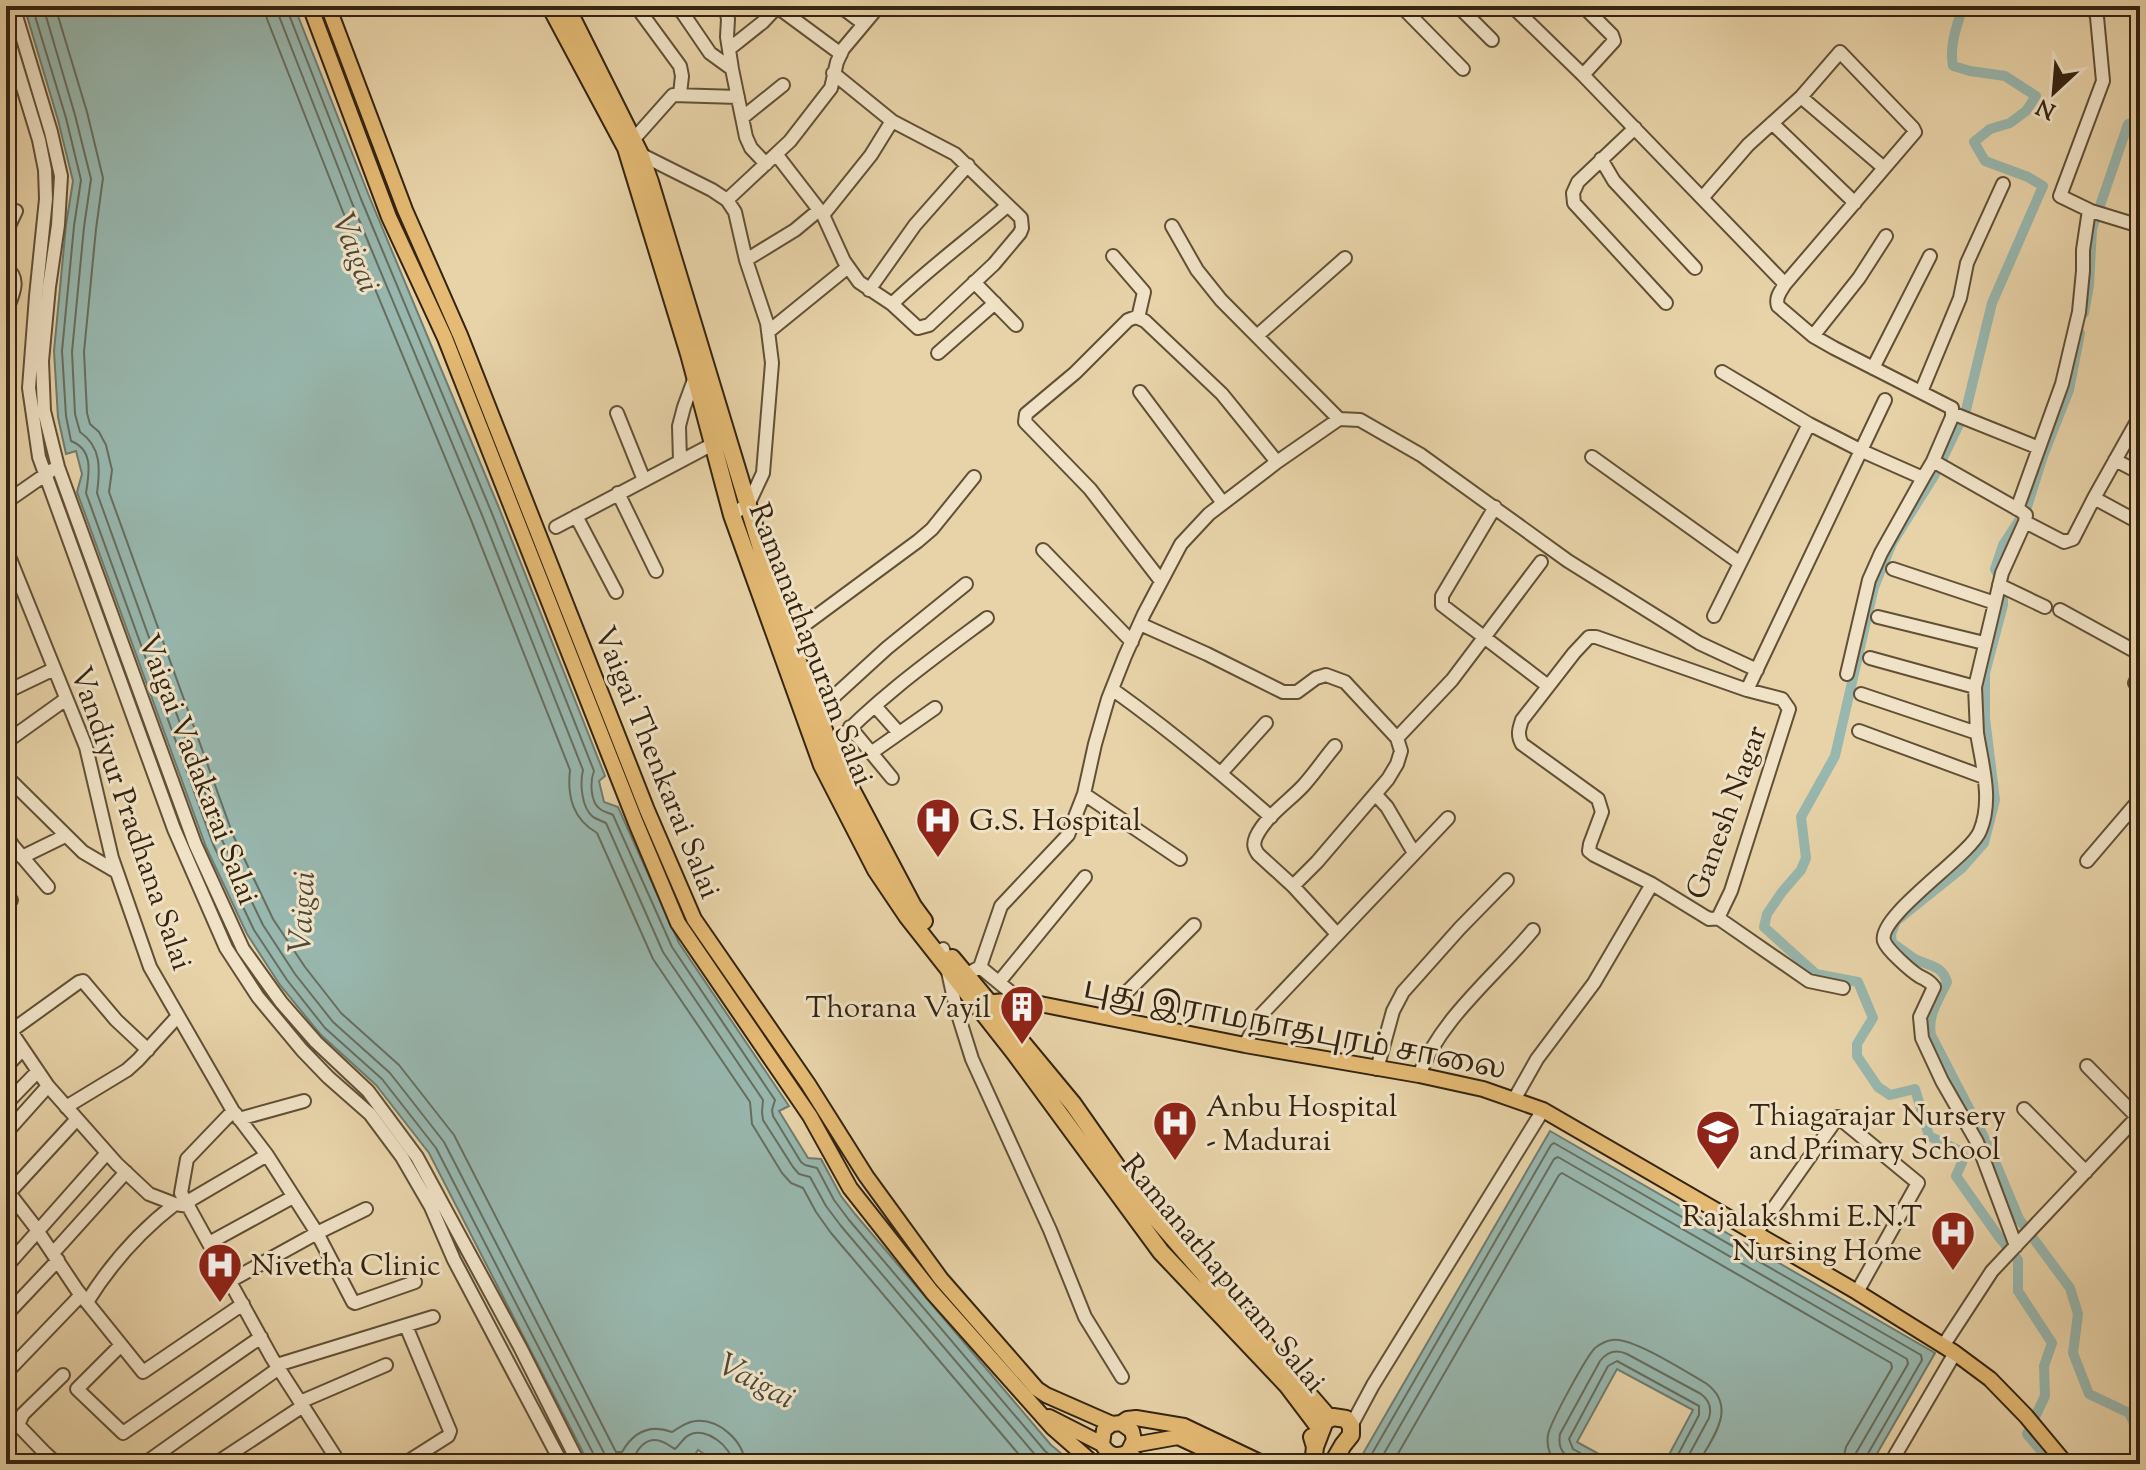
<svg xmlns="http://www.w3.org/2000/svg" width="2146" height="1470" font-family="'Sorts Mill Goudy','Noto Serif Tamil',serif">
<rect width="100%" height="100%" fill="#e8d3a8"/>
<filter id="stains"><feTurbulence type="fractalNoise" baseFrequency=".0025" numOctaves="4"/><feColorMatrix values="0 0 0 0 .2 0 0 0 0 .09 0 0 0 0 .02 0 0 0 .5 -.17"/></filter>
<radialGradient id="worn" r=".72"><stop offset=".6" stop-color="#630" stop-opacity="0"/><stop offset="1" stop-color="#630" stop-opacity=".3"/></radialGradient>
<path fill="#98b7ae" stroke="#707c6f" stroke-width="2" d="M24,6H294L369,196L499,508L605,776L599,781L604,802L618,807L679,943L789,1106L779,1111L808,1158L821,1159L841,1196L855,1214L1051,1445L1074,1464H719L698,1450L689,1464H661L655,1457L648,1464H589L429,1153L376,1085L320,1034L280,985L247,934L206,847L77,492L82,474L76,451L66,454L58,417L54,351L66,225L73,181L58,120Z
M1550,1131L1935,1353L1871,1464H1664L1693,1410L1617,1369L1577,1442L1617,1464H1357Z"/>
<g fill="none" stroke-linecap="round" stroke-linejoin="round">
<path stroke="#666e5f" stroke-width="2" d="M32,6L66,118L81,180L74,226L62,351L66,416L71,441C94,450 89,473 86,493L213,844L254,930L287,980L325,1028L382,1079L436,1148L595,1457L596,1464
M43,6L75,115L91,179L84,227L72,352L75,414L80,432C102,447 100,470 97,493L222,840L263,925L295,974L333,1022L390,1073L444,1142L604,1453L606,1464
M55,6L87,112L103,178L96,229L84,352L87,413L90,424L99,432L106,445L112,470L109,492L233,835L273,919L305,967L341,1013L399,1065L454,1135L616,1452H622C634,1431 650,1424 672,1432C680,1427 686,1422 696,1421C719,1419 744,1441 745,1464
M265,6L267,19L341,207L471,520L570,770C567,797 573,819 597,833L653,959L750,1102L752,1124L782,1173L791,1183L803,1188L816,1212L831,1233L1027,1464
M277,6L279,16L352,203L482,515L583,770C580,783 581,807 593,817C597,819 601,821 606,823L663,952L763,1100L762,1112L763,1120L793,1167L799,1174L810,1177L826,1206L841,1226L1037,1457L1045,1464
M288,6V12L361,199L491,511L594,771C590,781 590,802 600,809C604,812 609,813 613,815L672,947L775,1100L772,1110L773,1116L801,1162L805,1165L817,1168L834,1200L849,1220L1045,1451L1061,1464
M633,1464C635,1449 647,1435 663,1442C668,1444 671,1447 675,1449C680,1445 683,1438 689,1435C706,1426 732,1447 733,1464
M1366,1464L1551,1145L1554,1143L1921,1355L1922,1360L1866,1457L1864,1464
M1378,1464L1554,1159L1558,1157L1907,1359L1908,1364L1856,1453L1854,1464
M1392,1464L1559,1175L1562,1173L1891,1363L1892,1368L1846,1447L1842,1464
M1557,1464C1550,1456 1546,1447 1548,1435C1550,1423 1586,1357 1595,1348C1600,1344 1606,1341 1612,1340C1631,1336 1688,1373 1707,1384C1738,1408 1712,1438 1698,1464
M1580,1464C1566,1457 1557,1451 1560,1434L1600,1361C1607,1352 1616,1349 1627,1354L1701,1394C1709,1400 1712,1408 1709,1418L1684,1464
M1600,1464L1573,1449L1569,1439L1608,1366L1617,1361L1699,1406V1415L1673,1464"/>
<path stroke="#98b7ae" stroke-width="10" d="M1963,6C1957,26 1949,45 1953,66L1970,71L2005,76L2036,96L2026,111L2010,123L1990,129L1974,142L1985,161L2028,177L2043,186L1992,303L1966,410L1934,476L1892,543L1874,587L1835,756L1801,817L1806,858L1801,870L1782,892L1767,914L1764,927L1816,974L1858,982L1873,1018L1857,1044V1056L1878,1087L1890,1095L1915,1089L1929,1136L1960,1151L1964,1158L1956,1176L1999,1237L2018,1260V1291L2052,1343L2044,1366L2045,1396L2027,1434L2052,1464
M2140,44V48
M2084,313L2089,285L2092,229L2128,124L2140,121
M2001,580L1995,569L2003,545L2026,510L2043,456L2069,390L2080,333
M2003,595V605L1985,673V718L1995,800L1984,843L1962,868L1896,921L1891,934L1892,943C1900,948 1907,954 1915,959C1929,966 1942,965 1947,982C1939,999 1927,1016 1931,1035L1988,1145L2019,1219L2070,1288L2078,1314L2073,1353L2089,1394L2129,1413L2140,1435"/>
<g stroke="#615036" stroke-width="16">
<path id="minor" d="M13,6L51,132L61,176L58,225L49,287L42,361L44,411L58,467L195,844L243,949L281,1002L316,1042L368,1091L417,1157L520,1347L579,1464
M636,6L680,66L682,76L680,94
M674,6L682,12L710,53L732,69
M725,6L728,19L727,37L732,69L746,137L751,148L766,164
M776,6L841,54
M840,6L864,24
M1404,6L1406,11L1463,69
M1458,6L1492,40
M1512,6L1583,75L1785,284
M2093,6L2097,17L2103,81L2060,196L2091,211L2140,226
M6,32L39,140L45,170L46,199L36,296L29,388L39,457L174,829L226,948L258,997L302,1050L328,1077L370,1114L402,1157L431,1207L454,1260L562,1464
M729,49L763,22L777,7
M1583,75L1614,41L1612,35L1583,6
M1801,97L1840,52L1913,128L1915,132L1785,284C1781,291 1775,297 1778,306L1813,336L1834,348L1952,408V417L1933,461
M742,118L783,85
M1772,123L1855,203
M1635,128L1578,182L1573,193L1574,203L1666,303
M633,140L673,95L738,97
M6,154L9,148
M640,154L712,190L727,200L735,212L746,260L767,323L772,363L763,473L749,503L732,515
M776,154L823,215L844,261L859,282L892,304L918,328L929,325L994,264L1020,233L1022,228L1021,218L955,154L892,121L833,73
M1601,159L1614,181L1695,268
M1703,197L1748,145L1801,97L1884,168
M727,200L790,141L831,88L837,62L843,49L879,6
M823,215L871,155L892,121
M1172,226L1197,270L1221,300L1339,419
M6,232L16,211
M1113,256L1144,292L1138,318
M746,260L795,230L819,210
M6,268C22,279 12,296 6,312
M974,282L1016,325
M869,290L915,225L968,165
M892,304C928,269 969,239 1007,206
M768,332L848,267
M1258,335L1345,258
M1813,336L1859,278L1886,236
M938,353L995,303
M1873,368L1930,256
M1722,372L1809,424L1862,451L1923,478L1933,461L2021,511L2026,515L2025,522L2064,542L2073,539L2094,498L2140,523
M1140,392L1223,503
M1921,392L1960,298L1967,263L2003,184
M617,413L644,480
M1952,413L2039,448
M1592,457L1740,563
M2115,460L2140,473
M680,461L679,426L684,407L695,377
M618,493L656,571
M2094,498L2140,416
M6,502L52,470
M1495,507L1442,596V605L1548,686
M2017,509L2062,384L2079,312L2083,271V250L2089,210
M576,516L616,592
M556,527L713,444
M6,549L86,747L112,858L150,967L233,1111L187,1159L181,1193L272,1358L340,1464
M1043,550L1132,642
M1893,569L1995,603L2002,573L2025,522
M1161,581L1090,489L1025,422L1026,414L1075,373L1128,320L1136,317L1145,321L1222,394L1277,462
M1999,585L2045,607
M2060,610L2140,654
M1714,616L1809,424
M1878,617L1984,643
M1140,624L1207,654L1283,692H1297L1316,678L1326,675L1345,682L1397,738L1401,751L1397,764L1388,779L1317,862L1293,886
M788,637L918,541L932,529L974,477
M1870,658L1975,687L1995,603
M1847,674L1869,580L1881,553L1923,478
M2135,683L2140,673
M1112,689C1168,729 1220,772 1271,817
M6,692L54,669
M1861,694L1977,733L1975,687
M875,706L899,733
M818,711L887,648L966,584
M850,727L892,778
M1859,731L1984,777
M1977,733C1982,765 1993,800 1980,831C1971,855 1877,916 1884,941C1887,950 1911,971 1919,976C1926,980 1929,980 1934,987L1920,1017L1922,1038L1942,1081L1977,1142L2016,1246
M1397,738L1452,680L1541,562
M6,742L66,699
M1335,746C1324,759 1314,774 1303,786C1288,802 1265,817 1256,837C1253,844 1254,848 1258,854L1293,886L1337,934
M830,749C876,699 932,659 987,618
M871,753L935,708
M1221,773L1266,723
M6,776L83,852L117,872
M1084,794L1180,859
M1376,795L1387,807L1414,853
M6,835L13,846L10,854L6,857
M13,846L48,887
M22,857L65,836
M2087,861L2140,799
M1652,884L1594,855L1589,851L1590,844L1602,812L1598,799L1522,744C1517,735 1519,729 1522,720L1574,653L1589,637H1596L1747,690
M6,894L11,900
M1718,918L1809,981L1843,988
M943,949L956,1008L972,1059L1050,1230L1085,1317L1122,1377
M980,967L1020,1000
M967,974L980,967L1001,906L1068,835L1084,794L1095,744L1108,699L1125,656L1144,614L1181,544L1209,514L1277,462L1339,419L1360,420L1421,455L1568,561L1699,643L1757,670
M999,982L1085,877
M1103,1016L1194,925
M6,1024L48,1086L117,1164L149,1194L175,1204L189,1206
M11,1031L79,982L83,981L116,1020L148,1050
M1245,1045L1260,1016L1448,818
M2087,1066L2137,1117
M6,1067L23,1049
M1377,1069L1393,1011L1403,992L1460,928L1507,880
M1419,1075C1441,1018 1494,977 1533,930
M1515,1098L1537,1059L1594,983L1652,884L1709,919L1718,918L1731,891L1789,709L1782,699L1747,690L1885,400
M6,1104L38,1071
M66,1107L127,1070L138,1060L178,1016
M2024,1109L2086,1172
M235,1113L267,1155
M239,1119L304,1101
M6,1133L48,1086
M6,1189L33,1224L77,1290L143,1372L243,1304
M9,1193L77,1119
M187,1202L267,1155L317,1233L353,1302L355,1303L415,1282
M1756,1233L1838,1117L1918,1183L1857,1292
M209,1243L293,1197
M53,1253L126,1172
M6,1267L107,1153
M230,1281L317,1233L366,1209
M87,1302C110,1265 140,1231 175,1204
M6,1315L58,1260
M121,1345L77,1389L123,1433L261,1337
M1943,1346L1992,1271L2140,1114
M277,1365L433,1317
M6,1373L81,1295
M300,1402L386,1365
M1351,1426L1373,1385L1543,1110
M45,1453L18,1425L23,1414L63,1375
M36,1464L45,1453L57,1464
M144,1464L279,1368
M215,1464L303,1406
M404,1464L448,1436L450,1431L406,1326
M1890,1464L1955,1353"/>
</g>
<g stroke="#342410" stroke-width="18">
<path id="major" d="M310,6L389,217L445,338L636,823L678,923L810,1116L850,1188L932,1292L1053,1428L1094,1464
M328,6L405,210L460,335L647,810L694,919L808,1084L866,1176L941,1279L1037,1389L1046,1395L1112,1424
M980,1003L1020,1000L1245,1045L1419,1075L1483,1089L1543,1110L1857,1292L1955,1353L1990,1379L2026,1416L2066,1464
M1049,1417L1102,1444
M1121,1423L1132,1431L1134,1440L1128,1452C1117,1458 1108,1455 1102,1444L1104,1430L1112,1424L1121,1423L1127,1419L1136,1418L1184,1426L1264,1464
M1133,1445L1178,1437L1236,1464
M1128,1452L1141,1464"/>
</g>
<g stroke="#342410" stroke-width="20">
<path id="highway" d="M550,6L626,148L689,354L732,515L822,765L876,870L907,916L1014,1052L1161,1252L1287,1385L1321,1430
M566,6L640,154L650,182L788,637L818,711L830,749L913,906L924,921
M952,958L1073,1104L1141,1201L1329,1418
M1312,1437L1315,1447L1313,1464
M1315,1447L1325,1421L1333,1417L1346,1419L1351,1426V1435L1343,1445L1332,1464"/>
</g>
<use href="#minor" stroke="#f0e2c6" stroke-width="12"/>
<use href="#major" stroke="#e4ba74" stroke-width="14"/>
<use href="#highway" stroke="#e4ba74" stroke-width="16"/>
</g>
<defs>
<g id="hospital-pin" transform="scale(2.3)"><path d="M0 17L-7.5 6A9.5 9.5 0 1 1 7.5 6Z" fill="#8f2418" stroke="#f0e2c6"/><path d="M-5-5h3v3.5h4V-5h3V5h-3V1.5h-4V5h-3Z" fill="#fff"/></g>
<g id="building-pin" transform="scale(2.3)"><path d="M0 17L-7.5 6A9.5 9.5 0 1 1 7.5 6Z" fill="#8f2418" stroke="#f0e2c6"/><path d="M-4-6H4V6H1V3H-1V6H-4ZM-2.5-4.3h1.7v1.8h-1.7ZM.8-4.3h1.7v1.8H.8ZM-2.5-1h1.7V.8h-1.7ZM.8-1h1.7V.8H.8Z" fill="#fff"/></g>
<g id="school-pin" transform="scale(2.3)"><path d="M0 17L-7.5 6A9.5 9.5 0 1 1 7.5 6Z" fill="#8f2418" stroke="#f0e2c6"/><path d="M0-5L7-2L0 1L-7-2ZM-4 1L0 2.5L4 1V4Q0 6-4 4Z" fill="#fff"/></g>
</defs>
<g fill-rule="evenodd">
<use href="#hospital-pin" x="938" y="820"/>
<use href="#building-pin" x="1022" y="1007"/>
<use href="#hospital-pin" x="1175" y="1123"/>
<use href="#school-pin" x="1718" y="1132"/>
<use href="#hospital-pin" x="1953" y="1233"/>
<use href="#hospital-pin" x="220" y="1265"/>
</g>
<g text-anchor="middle" stroke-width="6" stroke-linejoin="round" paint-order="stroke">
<g font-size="30" fill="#342410" stroke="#f0e2c6">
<text transform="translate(812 644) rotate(69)" y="10">Ramanathapuram Salai</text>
<text transform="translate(658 762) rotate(68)" y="10">Vaigai Thenkarai Salai</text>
<text transform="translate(199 769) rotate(69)" y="10">Vaigai Vadakarai Salai</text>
<text transform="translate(1726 812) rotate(-70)" y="10">Ganesh Nagar</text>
<text transform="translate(132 818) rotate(71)" y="10">Vandiyur Pradhana Salai</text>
<text transform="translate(1295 1028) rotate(11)" y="10">புது இராமநாதபுரம் சாலை</text>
<text transform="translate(1224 1273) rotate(50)" y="10">Ramanathapuram Salai</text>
</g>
<g font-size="30" fill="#342410" stroke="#f0e2c6" text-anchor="start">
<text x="969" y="830">G.S. Hospital</text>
<text x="991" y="1017" text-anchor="end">Thorana Vayil</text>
<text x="1206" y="1116">Anbu Hospital<tspan x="1206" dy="34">- Madurai</tspan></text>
<text x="1749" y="1125">Thiagarajar Nursery<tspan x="1749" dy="34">and Primary School</tspan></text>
<text x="1922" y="1226" text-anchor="end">Rajalakshmi E.N.T<tspan x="1922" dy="34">Nursing Home</tspan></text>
<text x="251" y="1275">Nivetha Clinic</text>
</g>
<g font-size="32" font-style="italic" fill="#4d4938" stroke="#f0e2c6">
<text transform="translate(357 252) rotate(69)" y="11">Vaigai</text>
<text transform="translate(301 912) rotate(-87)" y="11">Vaigai</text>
<text transform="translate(757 1380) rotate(28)" y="11">Vaigai</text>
</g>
</g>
<rect width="2146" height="1470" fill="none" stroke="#e8d3a8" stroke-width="32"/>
<rect x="8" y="8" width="2130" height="1454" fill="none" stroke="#342410" stroke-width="4"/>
<rect x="16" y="16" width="2114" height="1438" fill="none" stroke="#342410" stroke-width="2"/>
<g transform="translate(2054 92) rotate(206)" stroke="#f0e2c6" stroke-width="6" paint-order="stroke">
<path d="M0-6L14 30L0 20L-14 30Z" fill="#342410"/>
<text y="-12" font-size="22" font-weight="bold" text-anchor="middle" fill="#342410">N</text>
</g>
<rect width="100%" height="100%" filter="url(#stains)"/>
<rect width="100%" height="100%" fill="url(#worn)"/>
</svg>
